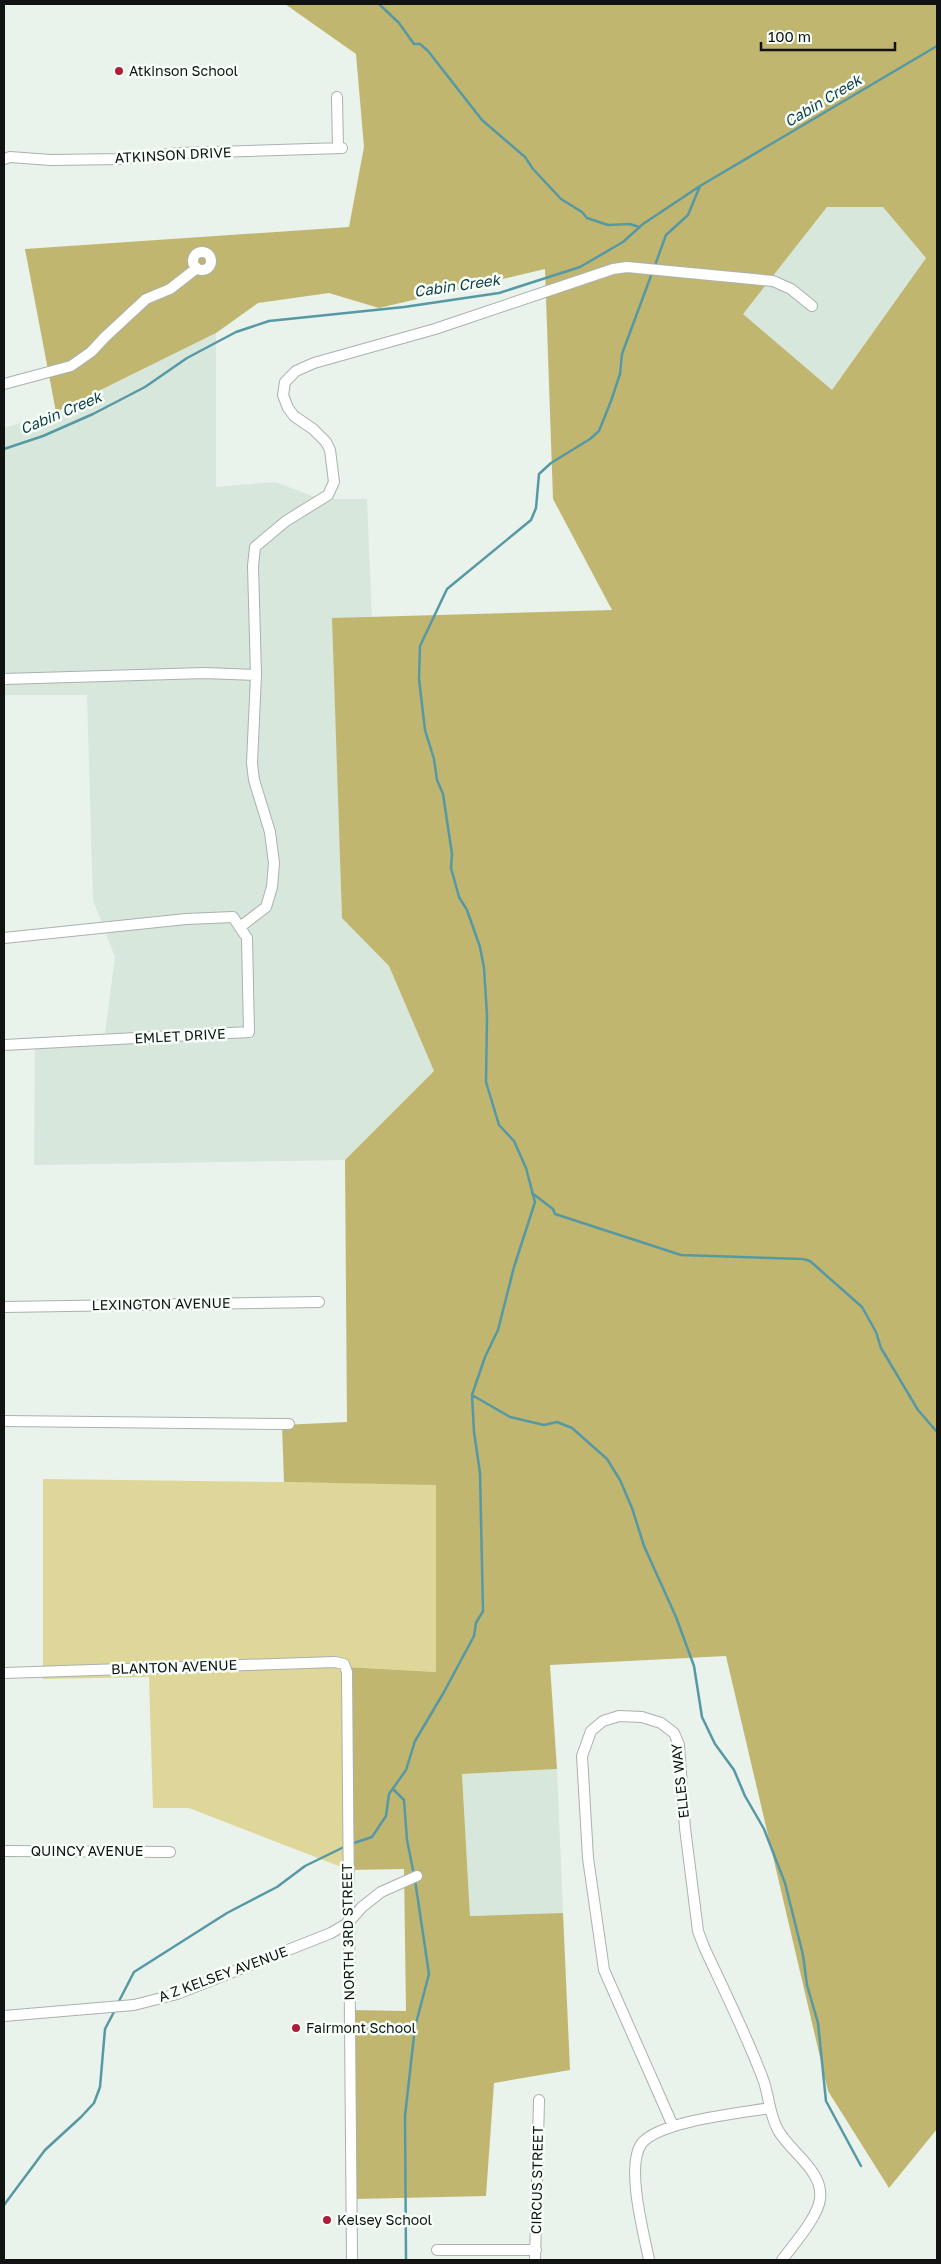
<svg xmlns="http://www.w3.org/2000/svg" width="941" height="2264" font-family="'Golos Text',sans-serif">
<rect width="100%" height="100%" fill="#e9f2eb"/>
<path fill="#d7e7dc" d="M827,207H883L926,258L832,390L742,314Z
M216,333V487L275,482L320,499H367L372,618H333L342,917L389,966L434,1071L345,1160L34,1165L35,1039L105,1034L115,957L93,900L87,695H4V428L56,412Z
M557,1769L563,1913L470,1916L462,1774Z"/>
<path fill="#dfd699" d="M43,1479L436,1484V1672L346,1667L349,1870L189,1808H153L149,1677L43,1679Z"/>
<path fill="#c1b66f" fill-rule="evenodd" d="M285,4H937V2129L889,2188L828,2091L726,1656L550,1665L557,1769L462,1774L470,1916L563,1913L570,2070L494,2083L486,2196L355,2199L351,2010L406,2011L404,1869L349,1870L346,1667L436,1672V1485L284,1482L282,1425L347,1422L345,1160L434,1071L389,966L342,918L332,618L612,610L553,499L545,269L379,308L329,293L258,303L216,333L56,412L25,249L349,227L364,147L356,54ZM827,207H883L926,258L832,390L743,314Z"/>
<g fill="none" stroke-linecap="round" stroke-linejoin="round">
<path stroke="#5699a5" stroke-width="2.5" d="M379,4L399,23L414,44H420L428,51L482,120L525,157L533,169L561,199L582,212L587,218L608,225L630,224L639,227
M654,268L666,235L688,215L700,186
M4,449L43,436L93,414L145,387L187,358L236,332L269,321L404,307L499,293L580,267L623,242L643,224L700,186L937,46
M532,1193L553,1209L555,1214L681,1255L803,1259L810,1261L862,1307L876,1332L881,1348L918,1410L937,1432
M472,1395L510,1417L544,1425L557,1422L572,1428L607,1459L620,1480L632,1508L644,1546L676,1617L694,1666L702,1717L715,1744L734,1770L745,1796L764,1829L785,1883L803,1955L807,1985L818,2023L826,2101L861,2166
M393,1789L404,1800L407,1840L414,1875
M351,1844L372,1837L386,1816L389,1794L406,1770L415,1741L444,1692L474,1636L476,1623L483,1611L480,1473L474,1432L472,1395L485,1357L498,1330L514,1267L535,1202L526,1168L514,1141L499,1125L486,1082L487,1015L484,968L480,947L467,910L459,897L451,868L452,854L443,794L437,780L434,759L425,730L419,679L420,646L447,589L531,520L536,508L539,474L551,463L590,439L599,431L611,401L620,374L622,354L652,273
M118,2003L134,1972L227,1913L277,1887L305,1866L346,1846
M4,2205L45,2150L81,2117L94,2103L100,2087L105,2029L115,2010
M406,2260L405,2116L415,2027L429,1974L415,1880"/>
<g stroke="#a9b2ac" stroke-width="12">
<path id="street" d="M337,97L338,148
M4,159L10,157L51,160L121,159L180,153L342,148
M193 261a9 9 0 1 1 18 0a9 9 0 1 1-18 0Z
M4,384L71,366L91,352L105,337L146,299L170,289L197,268
M4,679L205,673L256,675
M240,927L266,907L272,887L274,863L270,832L254,780L252,763L256,675L253,566L255,547L286,521L328,495L334,482L330,450L326,442L313,429L294,416L288,408L283,395L285,382L296,371L314,363L435,329L613,269L627,267L773,281L791,289L812,306
M4,938L186,919L233,917L247,938L249,1032L4,1045
M4,1307L319,1302
M4,1421L289,1424
M4,1673L335,1662L344,1664L347,1672L352,2260
M4,1851L170,1852
M4,2016L134,2005L177,1994L331,1933L348,1923L362,1907L381,1892L417,1876
M673,2126L604,1970L588,1858L582,1756L591,1731L603,1721L619,1716L642,1717L661,1723L674,1733L679,1745L685,1828L698,1931L704,1947C724,1990 746,2034 763,2079C769,2095 769,2114 778,2130C790,2152 824,2171 820,2199C818,2217 793,2245 782,2260
M437,2250H536
M535,2260L539,2100
M649,2260C644,2234 625,2165 642,2143C660,2121 740,2113 770,2108"/>
</g>
<use href="#street" stroke="#fff" stroke-width="10"/>
</g>
<g fill="#b11d39" stroke="#f7fff9" stroke-width="2">
<circle cx="119" cy="71" r="5"/>
<circle cx="296" cy="2028" r="5"/>
<circle cx="327" cy="2220" r="5"/>
</g>
<g text-anchor="middle" stroke-width="5" stroke-linejoin="round" paint-order="stroke">
<g font-size="14" fill="#101311" stroke="#f7fff9" text-anchor="start">
<text x="129" y="76">Atkinson School</text>
<text x="306" y="2033">Fairmont School</text>
<text x="337" y="2225">Kelsey School</text>
</g>
<g font-size="14" fill="#101311" stroke="#f7fff9">
<text transform="translate(173 155) rotate(-3)" y="5">ATKINSON DRIVE</text>
<text transform="translate(180 1036) rotate(-3)" y="5">EMLET DRIVE</text>
<text transform="translate(161 1304) rotate(-1)" y="5">LEXINGTON AVENUE</text>
<text transform="translate(174 1667) rotate(-2)" y="5">BLANTON AVENUE</text>
<text transform="translate(680 1781) rotate(-96)" y="5">ELLES WAY</text>
<text x="87" y="1856">QUINCY AVENUE</text>
<text transform="translate(348 1932) rotate(-91)" y="5">NORTH 3RD STREET</text>
<text transform="translate(223 1974) rotate(-20)" y="5">A Z KELSEY AVENUE</text>
<text transform="translate(537 2180) rotate(-89)" y="5">CIRCUS STREET</text>
</g>
<g font-size="15" font-style="italic" fill="#103d45" stroke="#f7fff9">
<text transform="translate(823 101) rotate(-31)" y="5">Cabin Creek</text>
<text transform="translate(457 286) rotate(-8)" y="5">Cabin Creek</text>
<text transform="translate(61 413) rotate(-23)" y="5">Cabin Creek</text>
</g>
</g>
<rect width="941" height="2264" fill="none" stroke="#101311" stroke-width="10"/>
<path d="M761 42v8h134v-8" fill="none" stroke="#101311" stroke-width="2.5"/>
<text x="768" y="42" font-size="15" fill="#101311" stroke="#f7fff9" stroke-width="4" paint-order="stroke">100 m</text>
</svg>
